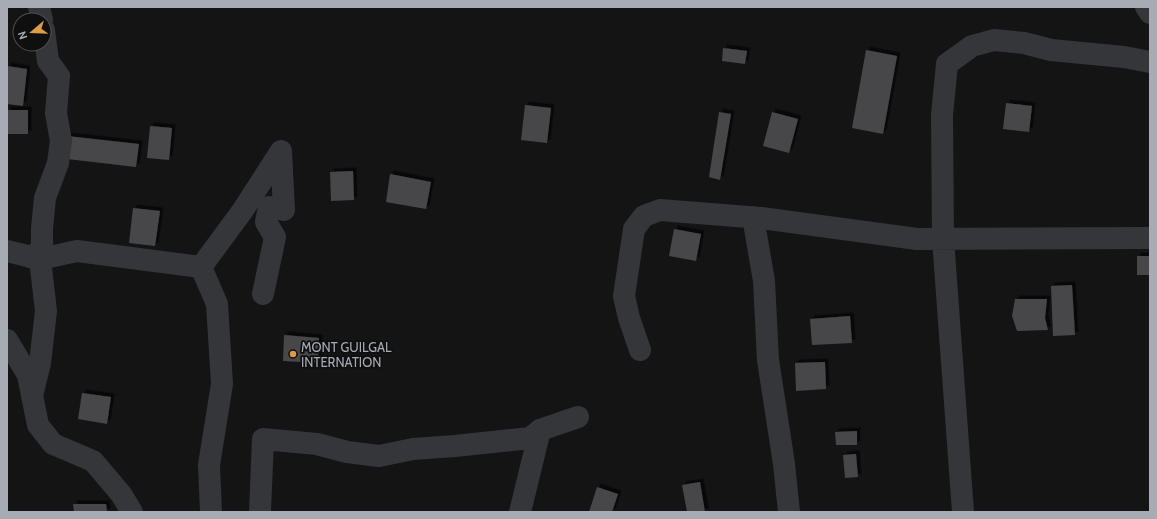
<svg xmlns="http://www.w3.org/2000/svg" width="1157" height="519" font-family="Cabin,sans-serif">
<defs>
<filter id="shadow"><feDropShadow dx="3.5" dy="-3.5" stdDeviation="0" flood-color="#0009"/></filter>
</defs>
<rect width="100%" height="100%" fill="#141415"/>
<path fill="#46474a" filter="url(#shadow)" d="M723,48L747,51L745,64L722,61Z
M866,50L897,56L883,134L852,128Z
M7,66L27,69L23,106L7,104Z
M1006,103L1032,106L1029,132L1003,129Z
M525,105L551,108L547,143L521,140Z
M7,110H28V134H7Z
M719,112L731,114L720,180L709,177Z
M772,112L798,119L789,153L763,146Z
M150,126L172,128L169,160L147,158Z
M67,136L139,144L136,167L67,159Z
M353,171L354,200L331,201L330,172Z
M390,174L431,182L426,209L386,202Z
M133,208L160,211L155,246L129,243Z
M674,229L701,234L696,261L669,256Z
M1137,256H1150V275H1137Z
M1072,285L1075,335L1053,336L1051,286Z
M1015,299H1047L1045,318L1048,330L1017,331L1012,316Z
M850,316L852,343L812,345L810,319Z
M284,335L319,338L318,363L283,361Z
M825,362L826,389L796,391L795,363Z
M82,393L111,397L107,424L78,419Z
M857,431V445H836L835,432Z
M856,454L858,477L845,478L843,455Z
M700,482L705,512H687L682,485Z
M597,487L618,494L612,512H589Z
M73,504H106L107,512H74Z"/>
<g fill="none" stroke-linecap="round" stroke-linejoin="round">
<path stroke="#35363a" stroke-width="22" d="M39,7L42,20
M1146,7L1150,13
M753,217L764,281L768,360L784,464L789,512
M7,251L40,259
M30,257L42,250V228L45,198L58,163L61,141L56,113L59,76L48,61L44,30
M201,267L243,210L281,151L284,210L269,207L266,222L275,237L263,294
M7,340L28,375L38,425L53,444L93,461L121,494L132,512
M640,350L629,318L624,296L634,229L644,216L660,210L761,218L917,239L1150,238
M32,396L40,363L46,311L40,259L77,251L201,267L217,304L222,384L209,465L211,512
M260,512L263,439L317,444L347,452L379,456L413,449L455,446L530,438L540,430L578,417
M520,512L540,430
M963,512L943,239L942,115L947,64L972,46L994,40L1024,43L1051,50L1124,57L1150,62"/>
</g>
<circle fill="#db9e46" stroke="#0f0f10" stroke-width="1.5" cx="293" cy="354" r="4"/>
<g text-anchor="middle" stroke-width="3.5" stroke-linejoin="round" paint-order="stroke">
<g font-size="13" fill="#a7acb4" stroke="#0f0f10" text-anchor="start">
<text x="301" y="352">MONT GUILGAL<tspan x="301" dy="15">INTERNATION</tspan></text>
</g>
</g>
<rect width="1157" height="519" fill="none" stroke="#a7acb4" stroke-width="16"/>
<g transform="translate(32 32) rotate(251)"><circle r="19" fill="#0f0f10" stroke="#4c4e52"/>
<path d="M0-3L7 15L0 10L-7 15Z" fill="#db9e46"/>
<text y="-6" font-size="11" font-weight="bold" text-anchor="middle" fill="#a7acb4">N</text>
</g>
</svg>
